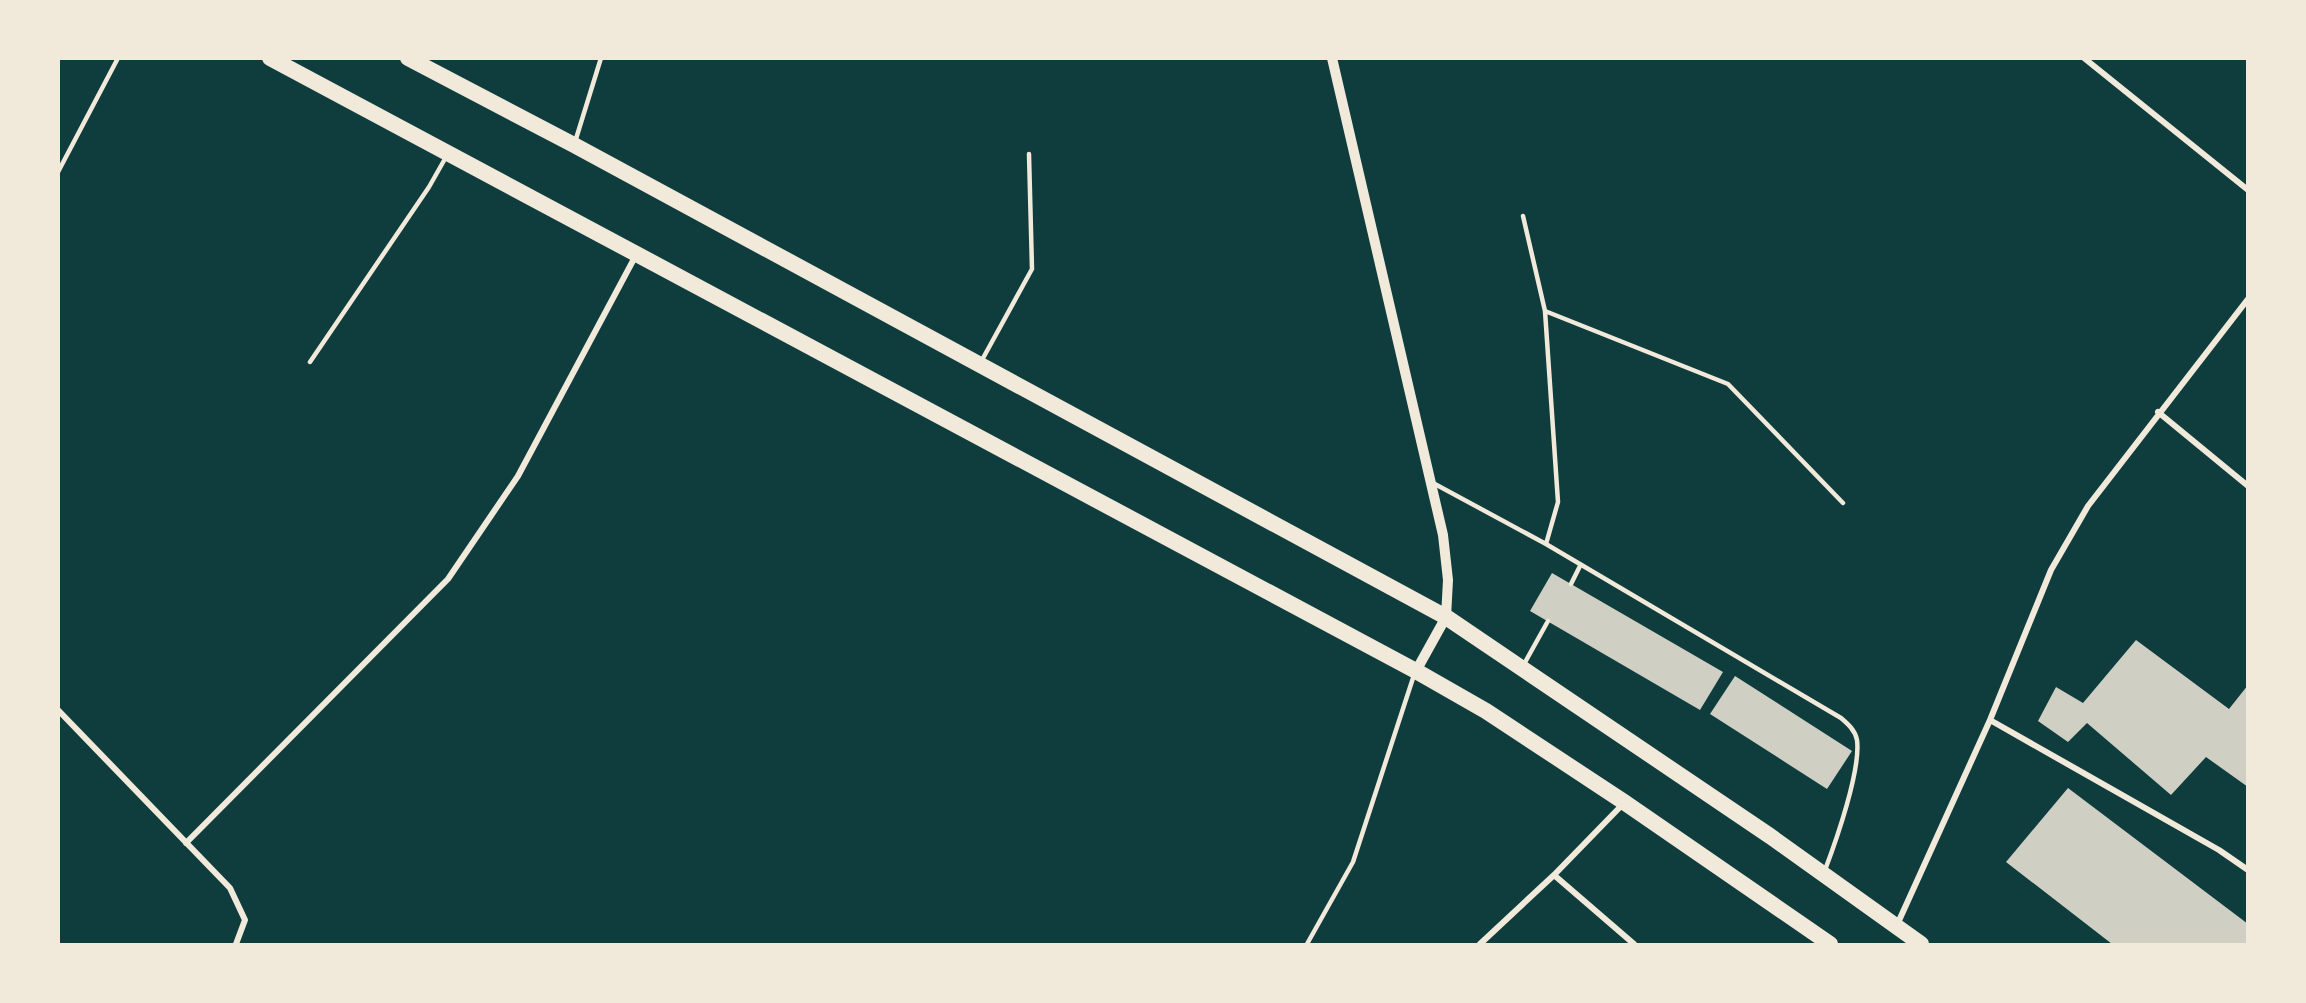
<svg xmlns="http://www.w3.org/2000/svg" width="2306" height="1003" font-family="'Space Grotesk',sans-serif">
<rect width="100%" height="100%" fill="#0f3d3e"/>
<path fill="#cfcfc3" d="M1552,573L1723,672L1700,710L1530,611Z
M2136,640L2229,709L2248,685V787L2206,757L2171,795L2087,723L2068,742L2038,721L2056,687L2083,703Z
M1735,676L1852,751L1827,789L1710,714Z
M2068,788L2248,924V944H2112L2006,862Z"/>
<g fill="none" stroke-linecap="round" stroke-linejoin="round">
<path stroke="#f1e9da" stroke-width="4.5" d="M575,142L601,58
M58,172L118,58
M1523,216L1545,311L1558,502L1546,544
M1545,311L1728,384L1843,503
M982,360L1032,269L1029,154
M310,362L429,187L446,157
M1433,483L1546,544L1841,718C1848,724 1855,730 1857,740C1861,770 1836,841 1825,870
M1571,584L1580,566
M1523,666L1548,621
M1307,944L1353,862L1414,675"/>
<path stroke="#f1e9da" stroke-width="6" d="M2084,58L2248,190
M2158,412L2248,486
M58,710L230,888L245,920L236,944
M1990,720L2219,850L2248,870
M186,843L448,579L518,476L636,255
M1554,875L1634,944
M1897,925L1990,720L2051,570L2088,506L2248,299
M1480,944L1554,875L1624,803"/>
<path stroke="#f1e9da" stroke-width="10" d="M1332,58L1443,535L1448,580L1446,617L1416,671"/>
<path stroke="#f1e9da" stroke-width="16" d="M270,58L1416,671L1486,711L1624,802L1830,944
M408,58L574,145L1446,617L1770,836L1921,944"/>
</g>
<rect width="2306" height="1003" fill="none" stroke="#f1e9da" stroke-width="120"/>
</svg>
